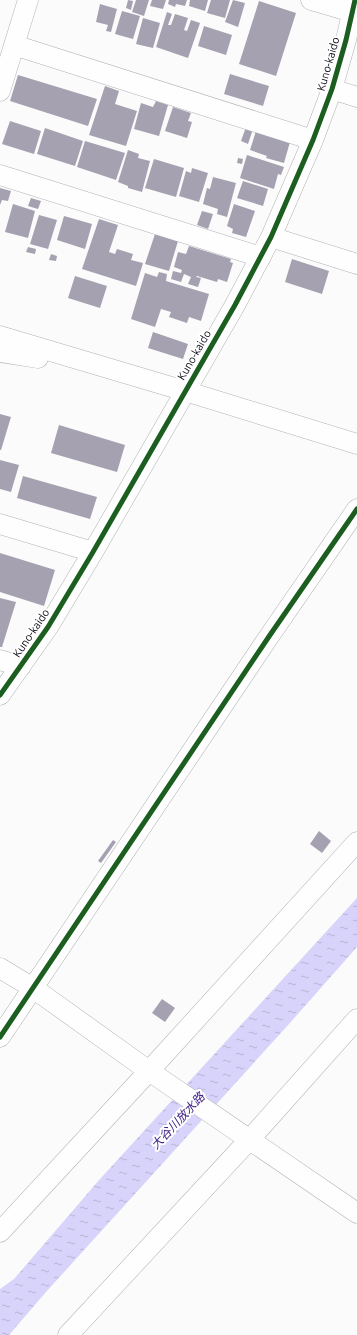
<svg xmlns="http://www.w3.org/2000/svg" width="357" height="1335" font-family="Ubuntu,'Noto Sans JP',sans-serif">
<defs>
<pattern id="water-ripples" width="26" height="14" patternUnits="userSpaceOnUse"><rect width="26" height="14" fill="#d7d3fa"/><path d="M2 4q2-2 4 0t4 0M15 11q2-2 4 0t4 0" fill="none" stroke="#b7b4d5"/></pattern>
</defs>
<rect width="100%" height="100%" fill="#fbfbfb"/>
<path fill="url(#water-ripples)" d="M357,898V947L289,1024L46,1292L9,1335H0V1289L14,1279L100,1179Z"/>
<path fill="#a5a1b1" d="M128,0L133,1L131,10L126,8Z
M136,0H149L144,16L132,12Z
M152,0H166L163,9L150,6Z
M169,0H187L185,6L176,4L175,7L168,4Z
M190,0H208L205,11L189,6Z
M211,0H230L225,18L207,13Z
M233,0L245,3L238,27L225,22Z
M259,1L296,13L276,76L239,64Z
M100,4L117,9L111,32L106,31L108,25L96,22Z
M122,11L140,16L133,39L115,34Z
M167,12L172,14L168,25H171L175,14L188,18L184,30L187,31L191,20L200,23L188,58L156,47Z
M143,18L160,23L153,48L136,44Z
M204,26L232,35L226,55L198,46Z
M230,74L269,86L263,106L224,94Z
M18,75L97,99L88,126L10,101Z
M105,86L119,91L115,104L137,111L126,146L89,135Z
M156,101L168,105L159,136L134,129L141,103L153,107Z
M173,107L191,113L188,121L192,122L187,138L165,131Z
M10,121L41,131L34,154L2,144Z
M246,127L253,129L248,144L241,141Z
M45,128L83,141L75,166L37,154Z
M256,131L290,142L284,163L266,158L267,156L250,150Z
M85,141L125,153L116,180L77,167Z
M128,150L139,154L138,158L150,161L142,192L128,188V186L118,182Z
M247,155L284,167L281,175L278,174L274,189L240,178Z
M238,158L243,159L242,164L237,163Z
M154,159L184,168L176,197L145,188Z
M192,168L208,173L199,202L179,196L186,171L191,173Z
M213,177L236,183L227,217L217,214L218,209L203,204L207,188L210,189Z
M243,181L268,189L263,206L237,198Z
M0,188L11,191L8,201L2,200L0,205Z
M31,198L41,201L38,209L28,206Z
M13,204L35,211L28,238L5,232Z
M234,204L255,211L246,237L232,233L233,229L227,226Z
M202,211L213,214L208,229L197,225Z
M39,215L57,220L48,249L30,244Z
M64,216L92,224L85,249L57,240Z
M99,219L118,225L109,252L115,254L117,249L133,254L131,260L143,263L136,286L82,269Z
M155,234L178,241L169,271L145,264Z
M189,246L231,259L230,262L233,263L227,282L218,279L217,282L197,276L196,277L201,278L198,287L188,284L191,277L184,274L181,282L171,279L173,271L181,273L182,270L174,267L178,252L186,254Z
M28,247L36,249L35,254L26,252Z
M51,254L57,256L56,261L49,260Z
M292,259L329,271L322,294L285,282Z
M159,272L167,274L166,281L209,294L201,321L189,317L187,323L169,317L171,312L161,309L155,327L131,319L145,273L157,277Z
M75,276L107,286L100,308L68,298Z
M153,332L188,344L183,359L148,348Z
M0,414L11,417L1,450H0Z
M59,425L125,445L117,472L51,453Z
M0,460L19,465L11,492L0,489Z
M23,476L97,497L90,519L17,498Z
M0,553L55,570L44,606L0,592Z
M0,598L16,602L2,647H0Z
M319,831L331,841L322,853L310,844Z
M113,840L116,842L101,863L98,861Z
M162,999L175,1008L165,1022L152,1013Z"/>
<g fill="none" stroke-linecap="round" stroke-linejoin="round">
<g stroke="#b2b2b7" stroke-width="21">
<path id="minor" d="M311,0L352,12
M14,45L313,140
M332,89L357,97
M0,91L28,0
M0,175L261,257
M271,237L357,264
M0,336L185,391L357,444
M0,352L38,358
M0,524L93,552
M0,660L21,666
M0,695L48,627L93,552L235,305L271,237L313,140L332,89L346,40L355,0
M0,968L33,988L149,1071L357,1213
M0,1037L270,635L357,509
M0,1232L149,1071L357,842
M68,1335L250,1139L357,1019"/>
</g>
<use href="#minor" stroke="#fefefe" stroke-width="20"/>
<g stroke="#fff" stroke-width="8">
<path id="cycleway" d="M0,695L48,627L93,552L235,305L271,237L313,140L332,89L346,40L355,0
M0,1037L270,635L357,509"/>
</g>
<use href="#cycleway" stroke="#1b5e20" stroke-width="5"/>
</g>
<g text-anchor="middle" stroke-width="4" stroke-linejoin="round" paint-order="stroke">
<g font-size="11" fill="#0b0a14" stroke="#fff">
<text transform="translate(328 64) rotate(-74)" y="4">Kuno-kaido</text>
<text transform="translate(194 355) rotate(-60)" y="4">Kuno-kaido</text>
<text transform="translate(31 633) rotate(-56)" y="4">Kuno-kaido</text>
</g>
<g font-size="12" font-style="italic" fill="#422389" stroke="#fff">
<text transform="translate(178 1121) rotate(-47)" y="4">大谷川放水路</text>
</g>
</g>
</svg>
